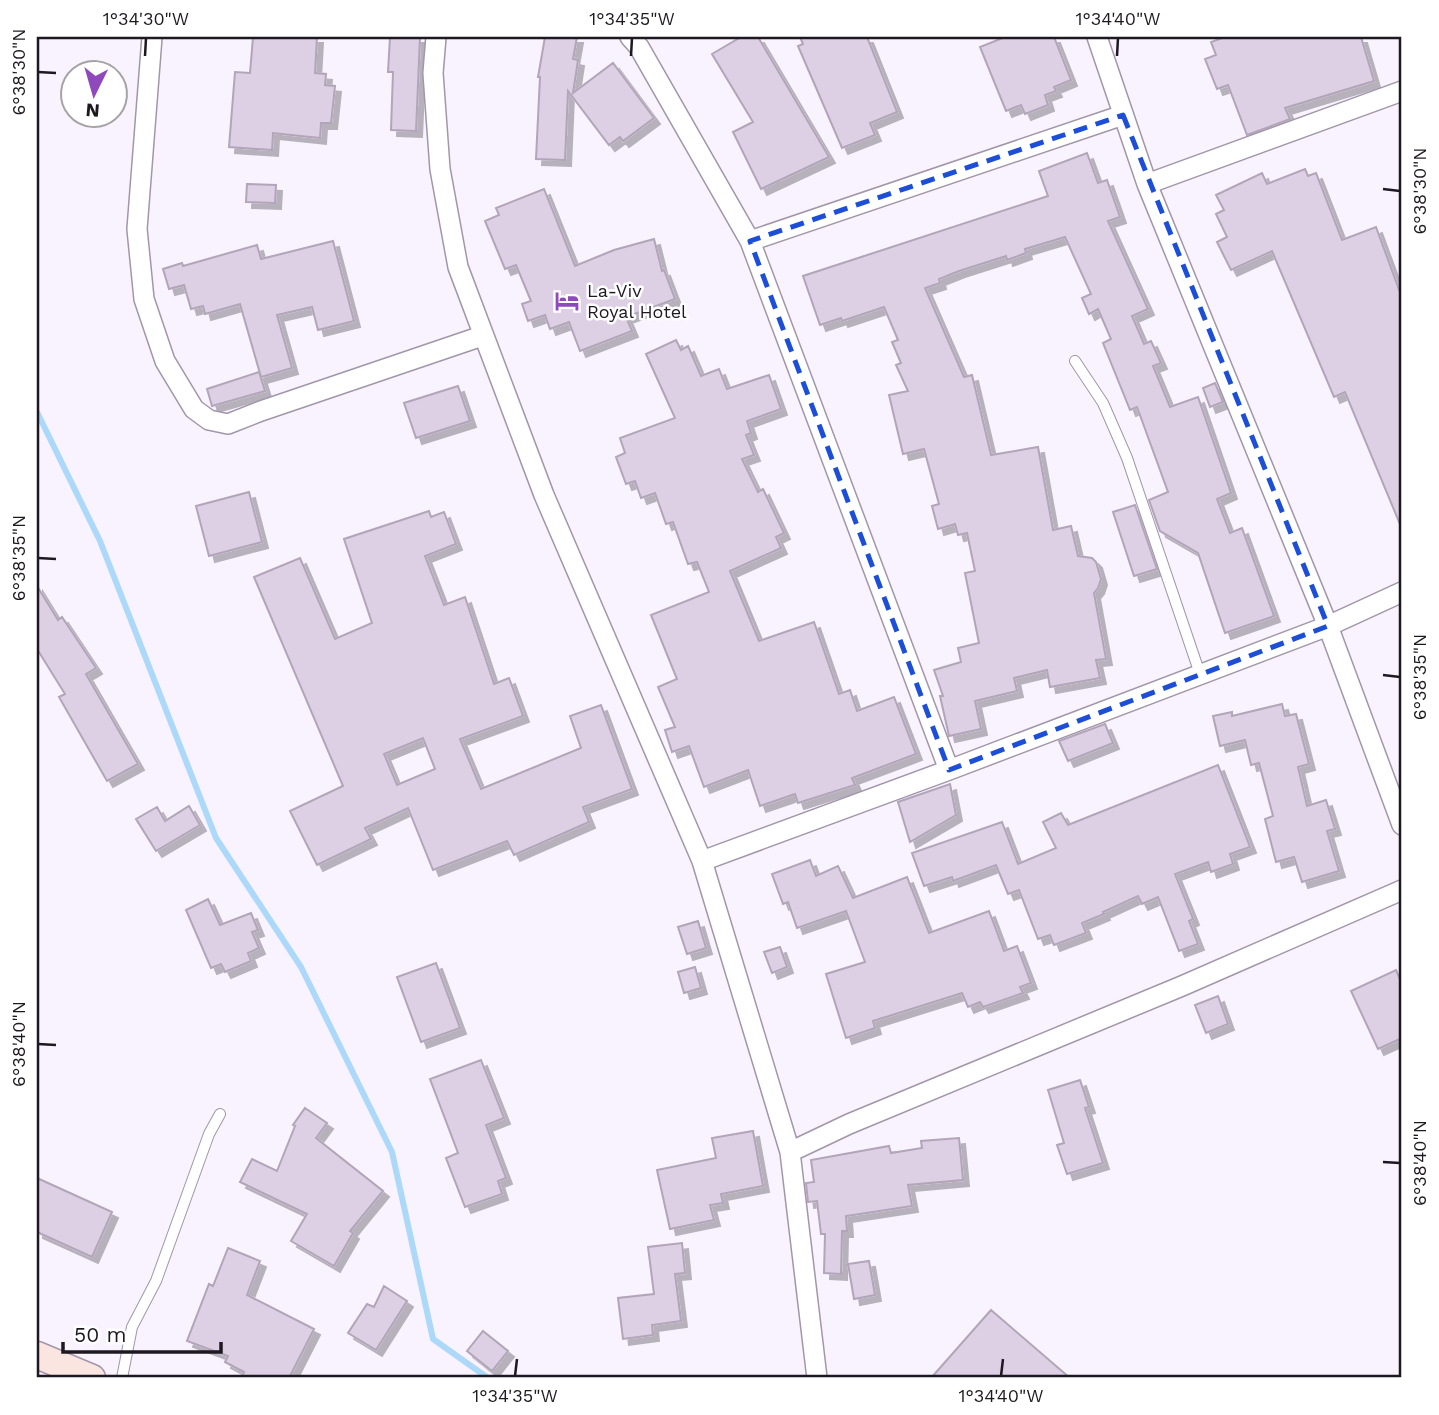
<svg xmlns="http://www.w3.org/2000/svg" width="1439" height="1415" font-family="'Work Sans',sans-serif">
<defs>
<filter id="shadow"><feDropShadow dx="6" dy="6" stdDeviation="0" flood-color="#0004"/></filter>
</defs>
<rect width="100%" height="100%" fill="#f9f2ff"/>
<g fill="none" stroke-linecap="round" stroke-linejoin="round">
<path stroke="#acd9f9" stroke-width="6" d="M37,412L100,541L216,838L301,967L392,1152L433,1339L488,1378"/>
</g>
<path fill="#ddd0e5" stroke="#b2a5b9" stroke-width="2" fill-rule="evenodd" filter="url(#shadow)" d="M253,37H317L315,73L326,74L325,85L335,86L331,123H321L320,138L273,133L272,150L229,147L235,72L250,73Z
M390,37H420L416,131L391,130L393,72H388Z
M545,37H577L573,59L578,60L573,93L613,63L654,118L623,141L620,137L609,145L568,91L565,160L536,159L540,77H538Z
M741,37H758L829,157L761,189L733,132L753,122L712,54Z
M800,37H867L897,112L870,123L875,135L842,148L798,46L803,44Z
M1005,37H1054L1071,80L1054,87L1056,91L1045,95L1048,105L1025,114L1021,105L1006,111L980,47Z
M1225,37H1361L1374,81L1285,108L1290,119L1247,135L1228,85L1217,89L1205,59L1216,55L1211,42Z
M1087,153L1098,183L1107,180L1120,217L1108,221L1148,309L1132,316L1144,344L1151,341L1161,363L1153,366L1170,407L1198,397L1231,493L1217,499L1230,533L1242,528L1274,616L1225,633L1198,553L1160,531L1149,500L1168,492L1137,407L1130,410L1103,343L1111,339L1098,309L1089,314L1082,298L1091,294L1065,237L1025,249L1026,253L1007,260L1006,256L959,271L939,279L940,283L925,288L964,377L972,375L991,455L1038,447L1053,530L1071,526L1078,556L1092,558L1096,562L1101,579L1098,588L1094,593L1106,659L1096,660L1100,678L1050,687L1047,670L1014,678L1017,691L975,701L981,729L949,736L940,696H943L934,670L961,662L958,648L979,643L965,573L975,571L967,533L958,535L955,524L938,529L932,506L939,504L924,449L903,454L889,395L908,391L896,365L901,363L892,342L898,340L884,307L842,321L841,318L820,325L803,276L1048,196L1039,171Z
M1305,169L1308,176L1316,173L1342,240L1376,227L1402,298V529L1345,392L1334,397L1272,251L1231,270L1217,242L1227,237L1216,214L1224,210L1216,195L1262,173L1267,184Z
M247,184L276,185L275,203L246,202Z
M544,189L575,266L614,250L654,239L662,271L664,270L675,299L626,317L632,331L580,351L569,322L550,329L545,315L528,321L522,304L531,301L516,265L505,269L485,221L499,215L496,208Z
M333,241L354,321L318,330L312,307L277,315L292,368L261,377L240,304L205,314L203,306L191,309L184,285L169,289L163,269L182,263L183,266L257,245L261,259Z
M676,340L681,350L688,346L701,376L719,369L727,389L769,375L781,409L747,421L751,433L746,435L754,455L742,459L758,492L763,489L784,533L776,537L781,548L730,571L759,641L814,622L839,694L850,690L857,711L894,697L916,754L852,778L855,785L798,803L795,794L760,806L748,770L704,787L689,746L672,752L665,730L675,727L658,687L677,679L651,615L709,592L697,562L688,564L673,522L666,524L655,493L641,498L635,481L626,484L616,457L625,453L620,438L675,418L646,354Z
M259,372L265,391L212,406L207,389Z
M1215,383L1223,402L1210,407L1203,388Z
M458,386L470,421L416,438L404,403Z
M249,492L262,542L209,556L196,506Z
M1135,505L1157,569L1134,576L1113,512Z
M429,511L431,517L444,512L456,544L425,556L444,605L465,597L494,684L509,678L523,716L460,739L481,789L581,748L570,716L601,705L632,789L583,807L589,822L514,855L507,841L433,870L408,808L365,828L371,839L317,865L290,811L343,786L254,577L300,558L335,639L372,623L344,539ZM423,738L435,769L397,785L384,754Z
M37,586L58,620L62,617L96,668L86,674L138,764L107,781L59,697L65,694L37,649Z
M1282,704L1285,716L1296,714L1309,764L1298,767L1307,806L1326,800L1335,829L1327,831L1339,871L1302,882L1294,857L1276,862L1265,819L1273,816L1259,763L1251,765L1245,740L1220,746L1213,716L1232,712V716Z
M1105,724L1113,743L1068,761L1059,741Z
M1218,765L1250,847L1230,854L1233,864L1211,872L1208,862L1175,874L1193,919L1189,921L1198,944L1179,951L1158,897L1142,904L1138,896L1103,912L1104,914L1082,923L1086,933L1054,945L1050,935L1038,939L1019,890L1008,894L996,865L953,881L952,877L924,886L912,853L1002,822L1018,864L1056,848L1043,822L1061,813L1068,825Z
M950,784L956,815L910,842L898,802Z
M189,806L200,825L156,851L136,819L157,807L165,821Z
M810,860L816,876L838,866L853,898L907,877L929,933L989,911L1004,951L1017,946L1031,983L1020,987L1023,993L983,1007L980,1002L968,1007L962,993L873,1021L875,1028L846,1038L826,974L865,962L846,911L797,928L788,902L783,904L772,874Z
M208,899L220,925L251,913L258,930L252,932L259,948L248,953L251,961L225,972L221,964L211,968L186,910Z
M698,921L706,948L687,954L678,927Z
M780,947L787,967L772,973L764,952Z
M436,963L460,1028L421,1042L397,977Z
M695,967L701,988L684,993L678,972Z
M1396,970L1402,984V1038L1378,1049L1351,991Z
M1218,996L1228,1024L1206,1033L1195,1005Z
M481,1060L504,1118L486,1125L506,1178L498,1181L502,1194L465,1207L446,1158L458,1153L430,1079Z
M1080,1080L1089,1107L1085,1108L1103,1163L1067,1174L1057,1145L1064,1143L1048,1090Z
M305,1108L327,1123L316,1138L383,1191L350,1231L353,1233L334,1266L291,1241L307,1214L240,1182L252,1159L277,1171L295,1126L293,1125Z
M753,1131L763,1186L721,1194L723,1203L710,1205L714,1220L670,1229L657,1170L716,1158L712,1138Z
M959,1138L963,1180L908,1185L912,1206L846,1216L847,1231H842L841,1274L824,1273L825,1234H821L817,1201L808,1202L806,1183L814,1182L811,1160L889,1146L891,1153L922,1148L921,1141Z
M37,1178L112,1212L92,1257L37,1232Z
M682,1243L685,1273L675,1274L681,1321L652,1325L653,1335L623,1339L618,1298L654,1294L648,1247Z
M228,1248L260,1261L247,1295L314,1329L289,1378H241L244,1372L225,1362L228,1356L187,1341L209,1284L213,1286Z
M869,1261L875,1295L854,1299L848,1264Z
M384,1286L407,1301L376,1350L348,1333L367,1304L374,1307Z
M991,1310L1070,1378H931Z
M483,1331L508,1351L492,1371L467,1351Z"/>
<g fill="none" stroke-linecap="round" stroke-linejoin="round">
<g stroke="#a296aa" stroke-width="12">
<path id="service" d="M1075,361L1103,403L1127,458L1200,674
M122,1378L132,1327L156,1281L209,1134L220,1114"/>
</g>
<g stroke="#a296aa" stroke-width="22">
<path id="minor" d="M152,37L137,229L144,299L165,361L194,409L209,420L228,424L261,411L482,336
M436,37L433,73L440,169L458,267L544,495L702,861L790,1152L817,1378
M630,37L639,47L750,241L949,770
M1097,37L1147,184L1328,626L1402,825
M1147,184L1402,91
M750,241L1123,115
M702,861L949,770L1328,626L1402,592
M790,1152L849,1124L1182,986L1402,890"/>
</g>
<g stroke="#a296aa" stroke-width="29">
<path id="secondary" d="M37,1355L92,1378"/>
</g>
<use href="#service" stroke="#fff" stroke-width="10"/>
<use href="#minor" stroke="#fff" stroke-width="19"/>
<use href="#secondary" stroke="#fbe5e1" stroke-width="26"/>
</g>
<path fill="none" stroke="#1d4ed8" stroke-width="5" stroke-dasharray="14 9" stroke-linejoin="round" d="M1123,115L1328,626L949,770L750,241Z"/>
<path fill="none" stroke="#1e1920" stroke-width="2.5" d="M145,56L146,38M631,56L632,38M1117,56L1118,38M38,72L56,73M1383,189L1400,191M38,558L56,559M1383,675L1400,677M38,1044L56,1045M1383,1162L1400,1163M515,1376L517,1359M1001,1376L1003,1359"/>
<defs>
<g id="hotel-bare" transform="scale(1.89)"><path d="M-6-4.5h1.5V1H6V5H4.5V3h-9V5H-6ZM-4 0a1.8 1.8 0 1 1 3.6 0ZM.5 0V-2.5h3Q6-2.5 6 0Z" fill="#8f49bd" stroke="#fff" stroke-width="2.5" paint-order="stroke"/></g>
</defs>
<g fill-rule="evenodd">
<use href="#hotel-bare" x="567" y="301"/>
</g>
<g text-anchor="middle" stroke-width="5" stroke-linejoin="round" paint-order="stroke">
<g font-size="18" fill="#1e1920" stroke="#fff" text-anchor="start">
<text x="587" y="297">La-Viv<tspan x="587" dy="21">Royal Hotel</tspan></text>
</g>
</g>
<rect width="1439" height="1415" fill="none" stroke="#ffffff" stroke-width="77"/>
<g transform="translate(94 94) rotate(185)"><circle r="33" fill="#ffffff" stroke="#a5a3a6" stroke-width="2"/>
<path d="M0-5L12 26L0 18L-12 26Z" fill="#8f49bd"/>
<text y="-10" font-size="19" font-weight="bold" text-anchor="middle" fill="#1e1920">N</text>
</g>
<path d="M63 1342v10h158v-10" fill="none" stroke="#1e1920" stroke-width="3.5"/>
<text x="74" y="1342" font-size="21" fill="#1e1920" stroke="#ffffff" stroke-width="5" paint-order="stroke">50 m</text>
<rect x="38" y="38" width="1362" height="1338" fill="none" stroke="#1e1920" stroke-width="2.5"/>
<g font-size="18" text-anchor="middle" fill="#1e1920">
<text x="146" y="25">1°34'30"W</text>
<text x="632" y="25">1°34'35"W</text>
<text x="1118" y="25">1°34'40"W</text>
<text transform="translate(19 72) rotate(-90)" y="6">6°38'30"N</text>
<text transform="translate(1420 191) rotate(-90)" y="6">6°38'30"N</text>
<text transform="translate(19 558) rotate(-90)" y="6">6°38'35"N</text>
<text transform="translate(1420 677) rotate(-90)" y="6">6°38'35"N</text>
<text transform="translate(19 1044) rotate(-90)" y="6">6°38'40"N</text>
<text transform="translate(1420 1163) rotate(-90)" y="6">6°38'40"N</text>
<text x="515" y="1402">1°34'35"W</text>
<text x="1001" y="1402">1°34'40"W</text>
</g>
</svg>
